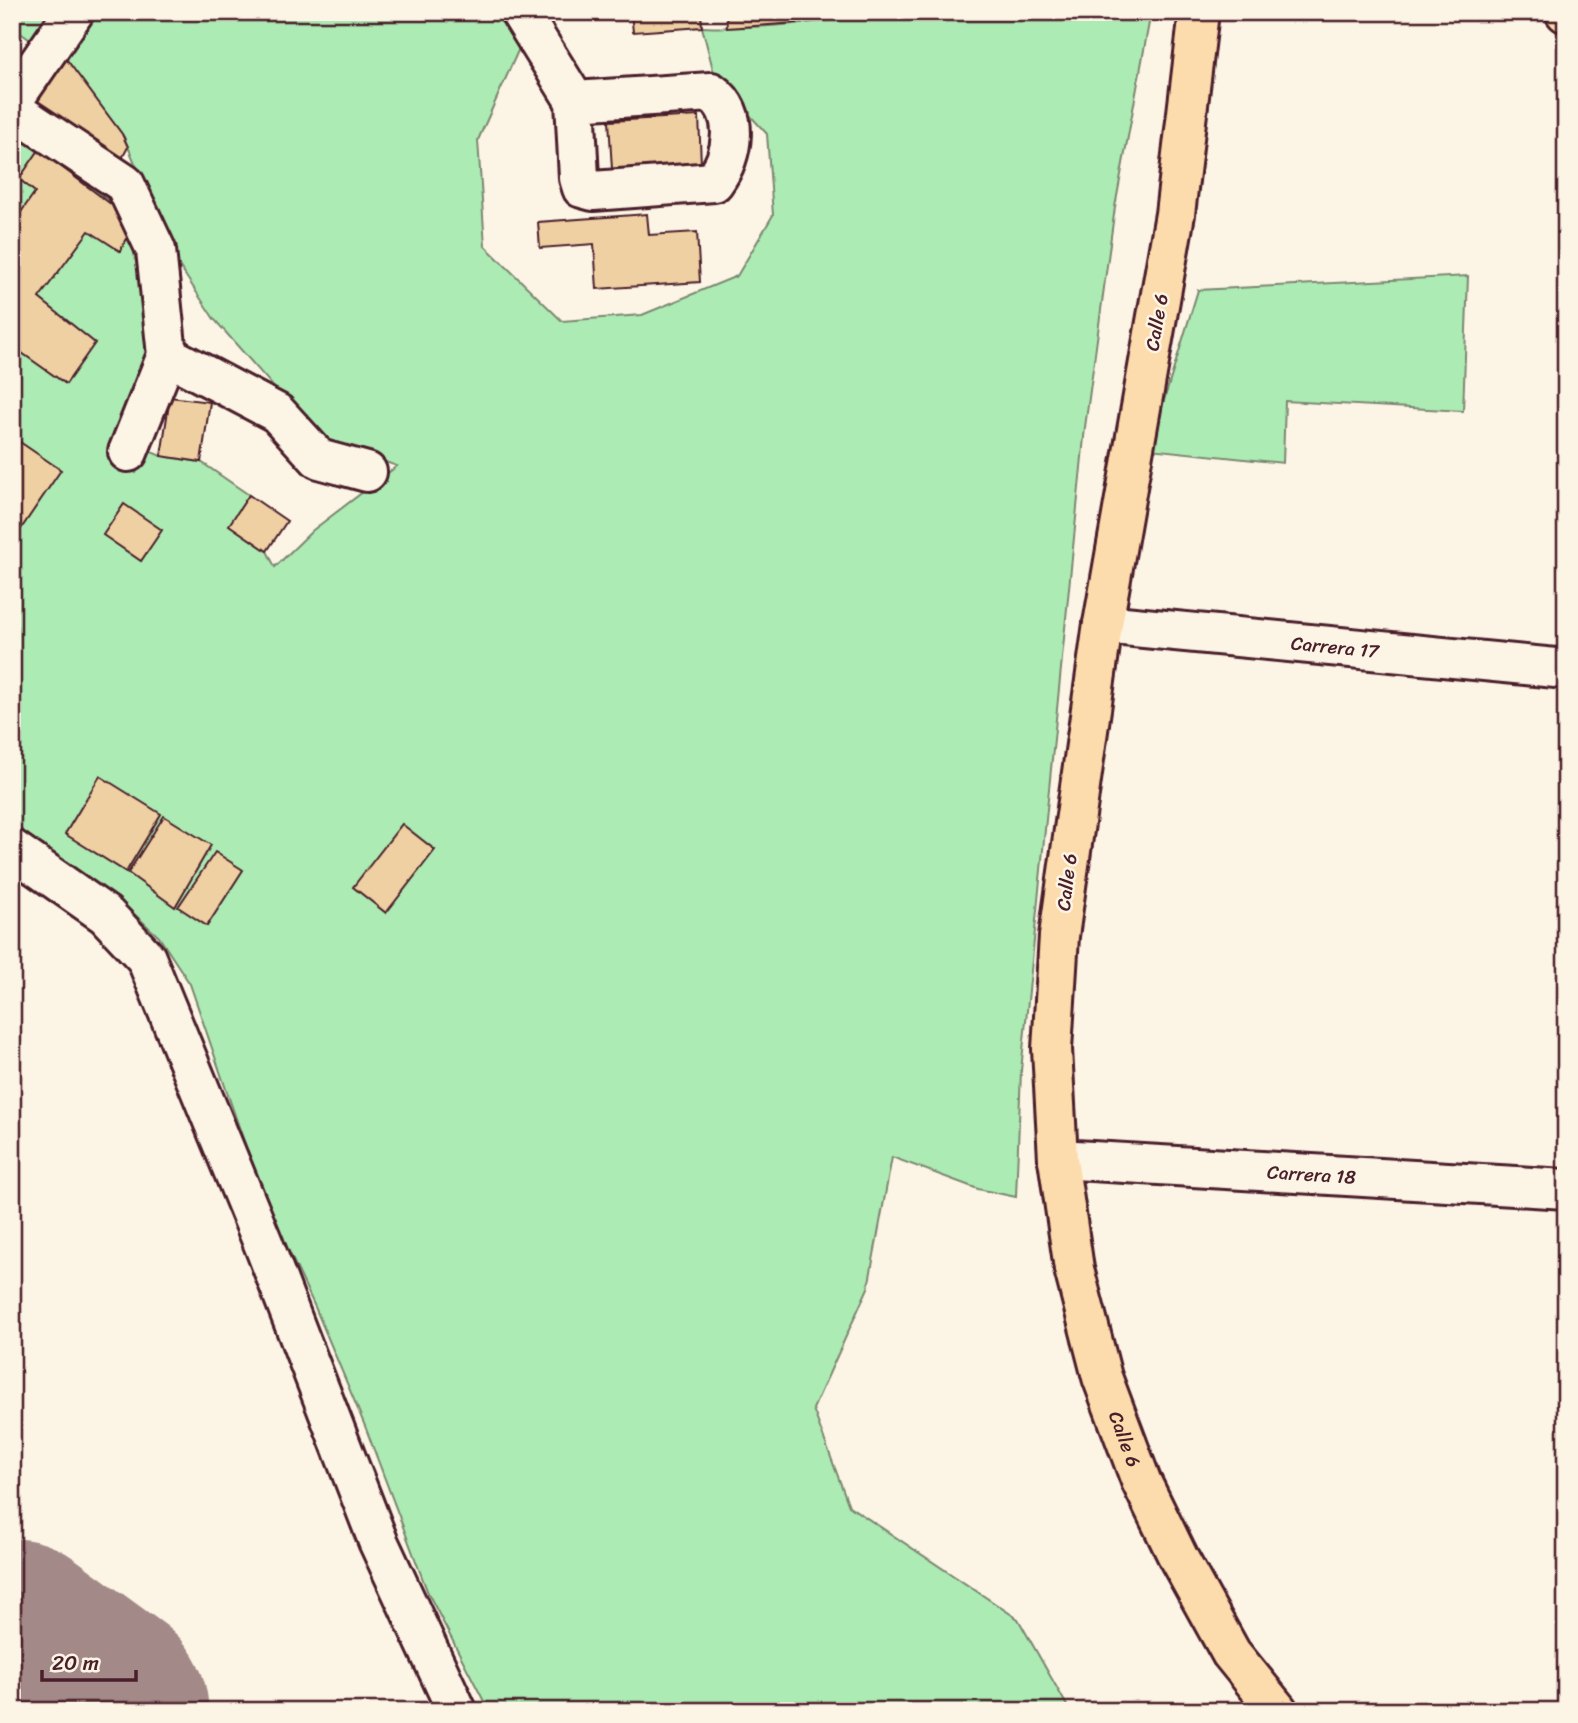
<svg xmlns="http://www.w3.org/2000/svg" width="1578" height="1723" font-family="Sriracha,sans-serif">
<rect width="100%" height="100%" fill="#fcf5e5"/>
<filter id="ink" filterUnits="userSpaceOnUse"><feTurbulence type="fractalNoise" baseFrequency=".0143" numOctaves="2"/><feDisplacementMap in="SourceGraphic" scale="14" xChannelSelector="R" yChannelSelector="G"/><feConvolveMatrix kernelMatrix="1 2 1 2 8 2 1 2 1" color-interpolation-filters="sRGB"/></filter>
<g filter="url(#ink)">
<path fill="#acecb4" stroke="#7b8670" stroke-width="2" d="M12,12H58L36,44L12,27Z
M94,12H498L521,44L478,140L485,246L562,321L642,315L737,276L773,215L767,134L715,77L702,27C761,30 821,21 880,14V12H1151L1115,207L1085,427L1021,1071L1016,1197L978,1189L892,1157L868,1288L813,1409L849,1506L1018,1619L1070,1711H489L428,1593L365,1426L315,1307L262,1194L190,984L159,937L117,898L12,830V148L24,130L136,223L134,254L151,327L153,350L113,459L136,473L147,450L161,456L201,462L249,495L230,525L267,551L275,567L313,530L397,466L319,439L214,319L176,261L124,137L61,52Z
M1468,276L1463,411L1285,401L1283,463L1149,449L1198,290Z"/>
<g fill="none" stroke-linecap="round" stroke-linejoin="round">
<path stroke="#a38a88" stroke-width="215" d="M12,1646L101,1711"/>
</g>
<path fill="#efd0a2" stroke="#4a1f2b" stroke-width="2" d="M631,12H701L702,27L633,32Z
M726,12H796L797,23L727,28Z
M810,12H880V14L810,20Z
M61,52L122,134L128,147L116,170L29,109Z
M699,116L701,164L612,169L609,121Z
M39,150L136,223L120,251L89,231L39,298L95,343L66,384L12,346V225L35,192L19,179Z
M647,214L649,235L697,232L700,282L597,289L594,244L540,248L538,222Z
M170,397L210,402L201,462L161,456Z
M17,440L61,470L12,542V446Z
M249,495L287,521L267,551L229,525Z
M124,504L162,530L141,561L103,535Z
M100,776L161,814L126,872L65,834Z
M164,816L211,845L175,907L128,873Z
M402,824L435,850L386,913L353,887Z
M215,852L243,870L207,926L178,907Z"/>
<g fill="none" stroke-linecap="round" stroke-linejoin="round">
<g stroke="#4a1f2b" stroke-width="44">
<g id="minor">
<path d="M520,12L575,101L579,178L582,188L593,191L714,182C733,156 741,113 711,92L575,101"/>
<path d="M12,102L74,12"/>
<path d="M12,109L125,184L156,250L167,355L128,452"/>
<path d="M167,355L277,413L319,459L367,472"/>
<path id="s1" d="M1103,624L1566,669"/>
<path d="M12,849L106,915L146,958L263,1243L378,1541L457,1711"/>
<path id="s2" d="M1058,1159L1566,1189"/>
</g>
</g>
<g stroke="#4a1f2b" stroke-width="44">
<g id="major">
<path id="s3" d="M1199,12L1175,214L1103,624L1059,936L1052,1049L1058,1159L1074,1269L1102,1377L1141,1481L1179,1559L1231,1653L1278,1711"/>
<path d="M1565,12L1566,13"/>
</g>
</g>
<use href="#minor" stroke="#fcf5e5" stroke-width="38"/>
<use href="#major" stroke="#fcdcac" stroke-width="38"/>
</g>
</g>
<g text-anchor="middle" stroke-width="5" stroke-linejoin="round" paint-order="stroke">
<g font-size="19" fill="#4a1f2b" stroke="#fcf5e5">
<text transform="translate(1156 322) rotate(-80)" y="7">Calle 6</text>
<text dy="7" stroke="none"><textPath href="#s1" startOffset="233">Carrera 17</textPath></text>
<text transform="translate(1066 882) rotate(-83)" y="7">Calle 6</text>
<text dy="7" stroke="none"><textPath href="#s2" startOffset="254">Carrera 18</textPath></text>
<text dy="7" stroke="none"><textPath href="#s3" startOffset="1447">Calle 6</textPath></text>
</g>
</g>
<rect width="1578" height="1723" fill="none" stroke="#fcf5e5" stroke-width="42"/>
<rect x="21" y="21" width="1536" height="1681" fill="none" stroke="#4a1f2b" stroke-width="2.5" filter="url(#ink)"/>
<path d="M42 1670v10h94v-10" fill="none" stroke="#4a1f2b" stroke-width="3.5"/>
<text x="52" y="1670" font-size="21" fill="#4a1f2b" stroke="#fcf5e5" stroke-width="5" paint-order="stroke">20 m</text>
</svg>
